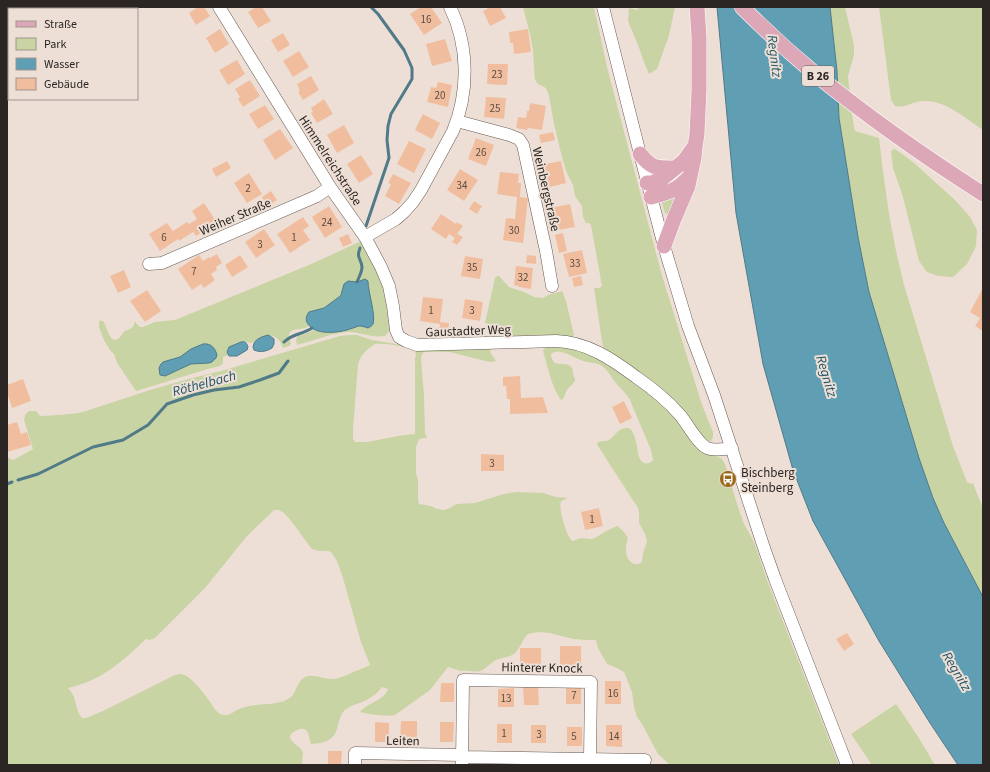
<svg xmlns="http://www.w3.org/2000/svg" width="990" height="772" font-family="'Source Sans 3',sans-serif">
<rect width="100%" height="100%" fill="#eedfd6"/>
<path fill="#c8d4a3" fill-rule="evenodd" d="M523,7H594L607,67L661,272L702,405L713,432V437L712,440L708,442L710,452L722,459L725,464L737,504L744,524L754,542L768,583L839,765H670L658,754L642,724L637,717L634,707L632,692L624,672L617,668L607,664L598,648L596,640C589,640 582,640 574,639C558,636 545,629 528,634C522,640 521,646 516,652C512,657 504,657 499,659C491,661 487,669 480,671C473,673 467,669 461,671L448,667L430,690L395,715C388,717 367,714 360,712C368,702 384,701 388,689L382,687C375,697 365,701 354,705C351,706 349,707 346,709C341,713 340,719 338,725C335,741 325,743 311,744C308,737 310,725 297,730C293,732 291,733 290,737C292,744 300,746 303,752L302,765H7V457L13,460L15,459L33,449L24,420L25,415L29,411H36L40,416C55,415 69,415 83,412L150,390L192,378L221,371L340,336L349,335H357L372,340L414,347L455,349H491L490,352L496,361L491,362L485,361L450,352H424L422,354L421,358L424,396L425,433L427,438H423L419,439L416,447V474L418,479V500L419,504L431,506L437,509L444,510L450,508L456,504L475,503L504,494L516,492L543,493L556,497L568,498L561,501C558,509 566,533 571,540L573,541L581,538L591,539L595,538L606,531L617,526C620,527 627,535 628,538C625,547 624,559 634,564H639L642,562L643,553L647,542L645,534L639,523V512L638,508L598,446L597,443C601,440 605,442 609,440C615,436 619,427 628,428C636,430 637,450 639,457C642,464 648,466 653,460L651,450L630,400C626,393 621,389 616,383C611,377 608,370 602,366C596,362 592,364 587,362C577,360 569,353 560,352C556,351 554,352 551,354C552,371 567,359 572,368C573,370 573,372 573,374C574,377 575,378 575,380C574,384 569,387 567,390C565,393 565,396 563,399L561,400C551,386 548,367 543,351L546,347L550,346L583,350L612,364L615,370L620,373L637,372C629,362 616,356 604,350L602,341L594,288H599L602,286L591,225L589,223H586L583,217L582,206L575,196L573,185L566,171L562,157L554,124L549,96L546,88L538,84L535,80L533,50L530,34ZM375,344C387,343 404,346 415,351L416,355L415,358V434L398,436L367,442H355L353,439V429L358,365C360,355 367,349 375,344ZM274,510C278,510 278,509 281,511C289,515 305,541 312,549L319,551H328L331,552L337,561L343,578L361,642L370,665L366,667C356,670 342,679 332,679C323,679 313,673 305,677C297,681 297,691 291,697C280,706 262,703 249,706C245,707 241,708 237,710C233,712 229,716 224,715C217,714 214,708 211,703C205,695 191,675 181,674C180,674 175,675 175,675L103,711L86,718H82C74,708 78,698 68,688C101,681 123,661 146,639L149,640L153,639L156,637L205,588L247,536L272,512Z
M639,7H675L669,35L657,69L649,74L644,62L638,45L628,21L629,8L637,10Z
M830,7H845L854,45V55L848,76L852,115L855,131L879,138L883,171L889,214L896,251L904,285L953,446L967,482L971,484L973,483L983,509V597L944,523L933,498L919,458L869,292L858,237L839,118L837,71Z
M879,7H983V130C966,119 947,101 925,101C913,100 906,109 895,106L891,100Z
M895,149L913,162L956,201L970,217L977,230L976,246L967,264L953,277L938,276L927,272L919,261L903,197L893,168L891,151Z
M678,196L668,214L665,213L661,199Z
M361,241L383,280L391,329L385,336C372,338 360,332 348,332C331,333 313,341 297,345L296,340L298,336L305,334L314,330C325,334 338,332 349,329C355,328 359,326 365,327L373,317L369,292L368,281L362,280L357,282L348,281L344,284L341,295L339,297L324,308L309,312C305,317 306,321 309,326C302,331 296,327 290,332L289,335L291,344L289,346L283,348C279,336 272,333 260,338C257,339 255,342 252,343C244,341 233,343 227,350L228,355L223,357V363L220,366L208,369L136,391L117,363L114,354L110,350L104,340L99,327V322L100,320C101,321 102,321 103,321C107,325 109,344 118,339C121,337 122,333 125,331C127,330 131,329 133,327L135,321L137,324L140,327H143L155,322L175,320L309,265L331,255ZM203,344L217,355L216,358L212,362L209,363L191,364L165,376H161C153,360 171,362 180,357C184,355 187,352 191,349C195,347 199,346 203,344Z
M497,276H499L509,287L524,292L534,297L543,298L548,295L562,291L566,301L574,335L572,337L550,336L544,335L503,336C495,331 497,326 485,323L495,278Z
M896,704L917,735L935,765H872L851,734Z"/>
<path fill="#609eb4" stroke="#507a88" d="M717,7H830L837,71L839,118L858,237L869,292L919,458L933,498L944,523L983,597V765H958L930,723L879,641L813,521L793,470L763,364L736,213Z
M365,279L368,281C368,292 376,315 373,324C372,326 370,327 368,328C365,327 362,326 359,326C355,327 351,329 347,330C336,333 315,335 308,324C305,320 306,316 309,312L324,308L339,297L341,295L344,284L348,281L357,282Z
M268,335L270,336L274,339V344L272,348C267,351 261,353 254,350L253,347C254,339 261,337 268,335Z
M241,342C245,341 247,343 248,347L247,350L237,356H229L227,352L229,347Z
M203,344C211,343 215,348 217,355L216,358L212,362L209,363L191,364L165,376L160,375L159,368L161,364L163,362L180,357L191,349Z"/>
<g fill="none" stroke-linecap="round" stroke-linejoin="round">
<path stroke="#507a88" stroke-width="3" d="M366,226L389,158L387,140L388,126L391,114L412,79V68L404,50L378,14L371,7
M357,282C359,277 362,272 362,267C361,257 356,259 360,248
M284,342C293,333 302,335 312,328
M18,480L38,474L93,447L123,440L148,425L167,404L193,395L214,390L239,387L260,380L279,373L288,361
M7,484L12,482"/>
</g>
<path fill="#f0be9e" d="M198,7H204L210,16L196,25L189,13Z
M256,7H262L271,21L258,28L248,12Z
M421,7H431L442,23L424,35L410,14Z
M491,7H500L506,18L490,26L483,11Z
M220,29L229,44L215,53L206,38Z
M528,29L531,52L514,54L513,43H510L509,32Z
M283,33L290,45L278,52L271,40Z
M445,39L452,61L432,66L426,44Z
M299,51L309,67L293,77L283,61Z
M237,60L245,74L228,85L219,70Z
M488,64H508L507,85L487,84Z
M311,76L319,90L303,100L298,92L300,91L297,84Z
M250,80L260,96L243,107L238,99L240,97L235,89Z
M438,82L452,85L448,107L427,102L431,87L436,88Z
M486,97L506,98L504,119L484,117Z
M324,99L333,114L317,123L311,113L313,112L311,108Z
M530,103L546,106L542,130L528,128L527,130L516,128L518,117L526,118L527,111H529Z
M265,105L274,119L258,129L249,114Z
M423,114L440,123L432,139L415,130Z
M344,125L354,143L337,153L327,135Z
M280,129L293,148L275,160L263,140Z
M553,132L555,140L541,143L539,135Z
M476,138L494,145L486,166L468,159Z
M409,141L426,149L414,173L397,164Z
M361,155L373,174L359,183L347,164Z
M227,161L231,168L216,177L212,169Z
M561,161L566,183L546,188L541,165Z
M460,169L478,180L464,201L447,190Z
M500,172L519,174L518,183H521L520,197L528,198L523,243L503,240L506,218L515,219L517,197L497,194Z
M249,173L262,194L247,203L234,183Z
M393,174L411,183L399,204L385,196L391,184L388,183Z
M271,191L277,200L268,206L262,197Z
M474,201L482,206L477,214L469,209Z
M204,203L217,223L196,236L193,232L179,241L178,239L160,251L149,234L167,223L173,231L187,222L189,224L197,219L192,211Z
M570,204L575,227L558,230L557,227H554L550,208Z
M329,206L342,227L325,238L312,217Z
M441,214L456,224L457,222L463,226L457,234L463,237L457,245L452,242L455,238L449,234L446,239L431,229Z
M303,217L309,226L303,230L310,240L290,253L277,234Z
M264,229L275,245L256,258L245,242Z
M563,233L567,251L559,253L555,235Z
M348,234L352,243L343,247L339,238Z
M582,250L587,273L569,277L563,254Z
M217,254L222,263L216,267L217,270L211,274L215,280L204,288L201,284L192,290L178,269L199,255L203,261L209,257L210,258Z
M240,255L248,267L232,277L225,265Z
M527,255L536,256V264L526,263Z
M465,256L483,259L480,279L461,276Z
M516,266L533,268L531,289L519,287V286L514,285Z
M124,270L131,287L118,293L110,276Z
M581,276L583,285L574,287L572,278Z
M983,288V331L975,326L980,318L970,312Z
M147,290L161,311L145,322L130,301Z
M423,297L443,299L440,322L449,323L448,332L439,331L440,324L420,321Z
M465,299L483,302L480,321L462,318Z
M520,376L521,398L543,397L548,413L510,414V399H507L506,386H503V377Z
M23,379L31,401L12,408L7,392V385Z
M624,401L632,418L620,424L612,407Z
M17,422L21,434L27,432L31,445L7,452V425Z
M481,454L504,455V471H481Z
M599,508L603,526L585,530L581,512Z
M847,633L854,644L844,651L836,639Z
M560,646H581V665H560Z
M520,648H541V666H520Z
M605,681H621V704H605Z
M441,683H454V702H440Z
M566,686H581V704H566Z
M523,687H538L539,705H524Z
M514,688V707H498V689Z
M401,721H417V741L400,740Z
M375,722L389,723V742H375Z
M440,722H454L453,742H440Z
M497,724H512V743H497Z
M531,725H546V743H531Z
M606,725H622V747L606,746Z
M567,727H582V746H567Z
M328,751H342L341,765H328Z"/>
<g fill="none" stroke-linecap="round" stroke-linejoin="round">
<g stroke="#655951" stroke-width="13">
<path id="minor" d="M219,7L330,187L365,237L381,267L389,286L393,306L396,330L399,337L406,341L417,345L556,341C587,342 612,359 636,377C652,388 667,400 680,415C687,423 698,444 707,448C714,451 724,449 732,448
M603,7L640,154L664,246L688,326L714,395L764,548L775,579L847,765
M457,121L509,135L519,139L523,145L546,251L552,286
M365,237L396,219L404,212L413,202L421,190L453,131C469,92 469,46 450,7
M149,264L162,263L317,196L330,187
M462,757L645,760
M355,765V753L462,755
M462,765L463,680L591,682L590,759"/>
</g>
<g stroke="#fff" stroke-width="16">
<path id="major" d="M742,7C765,30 789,52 814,73C868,117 925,157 983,194
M640,154C652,169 656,168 675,168
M647,183H652L663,178L684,161L694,147
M651,197C670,192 676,191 690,176
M664,246L674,219L688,186L694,158L695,147L697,134L699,90V37L697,7"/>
</g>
<use href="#minor" stroke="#fff" stroke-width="12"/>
<use href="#major" stroke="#dca8b8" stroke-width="15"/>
</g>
<defs>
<g id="bus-disc" transform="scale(0.9)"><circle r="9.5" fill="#9a6a1c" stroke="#eedfd6"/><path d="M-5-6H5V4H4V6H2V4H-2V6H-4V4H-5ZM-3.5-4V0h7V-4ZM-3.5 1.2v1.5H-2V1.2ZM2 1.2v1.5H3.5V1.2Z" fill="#fff"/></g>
</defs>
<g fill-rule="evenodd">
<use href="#bus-disc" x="728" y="479"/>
</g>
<g text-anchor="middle" stroke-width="4" stroke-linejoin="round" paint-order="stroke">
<g font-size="11" fill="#5c4c42">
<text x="426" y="23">16</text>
<text x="497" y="78">23</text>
<text x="440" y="99">20</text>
<text x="495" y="112">25</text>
<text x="481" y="156">26</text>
<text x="462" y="189">34</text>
<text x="248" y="192">2</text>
<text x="327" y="226">24</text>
<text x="514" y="234">30</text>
<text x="164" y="241">6</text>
<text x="294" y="241">1</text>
<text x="260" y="248">3</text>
<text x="575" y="267">33</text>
<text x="472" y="271">35</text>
<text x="194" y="275">7</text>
<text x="523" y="281">32</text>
<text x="431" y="314">1</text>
<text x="472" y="314">3</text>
<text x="492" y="467">3</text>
<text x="592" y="523">1</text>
<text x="613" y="697">16</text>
<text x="574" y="699">7</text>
<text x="506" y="702">13</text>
<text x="504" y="737">1</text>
<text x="539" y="738">3</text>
<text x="574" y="740">5</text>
<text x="614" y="740">14</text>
</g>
<rect fill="#eedfd6" stroke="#665e59" stroke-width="1" x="802" y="66" width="32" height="20" rx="3"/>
<g font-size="12" font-weight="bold" fill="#2b2623">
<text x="818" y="80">B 26</text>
</g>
<g font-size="13" fill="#2b2623" stroke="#eedfd6">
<text transform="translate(331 160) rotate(57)" y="5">Himmelreichstraße</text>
<text transform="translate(547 189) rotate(77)" y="5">Weinbergstraße</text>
<text transform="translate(235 216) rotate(-23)" y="5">Weiher Straße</text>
<text transform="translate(468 330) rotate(-2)" y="5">Gaustadter Weg</text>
<text transform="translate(542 667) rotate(1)" y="5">Hinterer Knock</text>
<text transform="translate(403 740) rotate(1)" y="5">Leiten</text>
</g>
<g font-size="13" fill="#2b2623" stroke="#eedfd6" text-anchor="start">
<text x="741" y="477">Bischberg<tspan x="741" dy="15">Steinberg</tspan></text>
</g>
<g font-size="14" font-style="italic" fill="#225667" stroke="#eedfd6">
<text transform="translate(775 56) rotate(83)" y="5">Regnitz</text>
<text transform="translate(827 376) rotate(73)" y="5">Regnitz</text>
<text transform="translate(204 383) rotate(-15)" y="5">Röthelbach</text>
<text transform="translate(957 671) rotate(59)" y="5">Regnitz</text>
</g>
</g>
<rect width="990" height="772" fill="none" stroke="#2b2623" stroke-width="16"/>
<rect x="8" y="8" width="130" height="92" fill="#eedfd6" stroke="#a0958e"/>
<rect x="16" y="21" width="20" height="6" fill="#dca8b8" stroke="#a0958e"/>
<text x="44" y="28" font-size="12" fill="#2b2623">Straße</text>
<rect x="16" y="38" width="20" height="12" fill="#c8d4a3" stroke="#a0958e"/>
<text x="44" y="48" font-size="12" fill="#2b2623">Park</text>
<rect x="16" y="58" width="20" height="12" fill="#609eb4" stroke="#a0958e"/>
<text x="44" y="68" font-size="12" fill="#2b2623">Wasser</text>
<rect x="16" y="78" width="20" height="12" fill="#f0be9e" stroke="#a0958e"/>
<text x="44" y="88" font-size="12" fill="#2b2623">Gebäude</text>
</svg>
